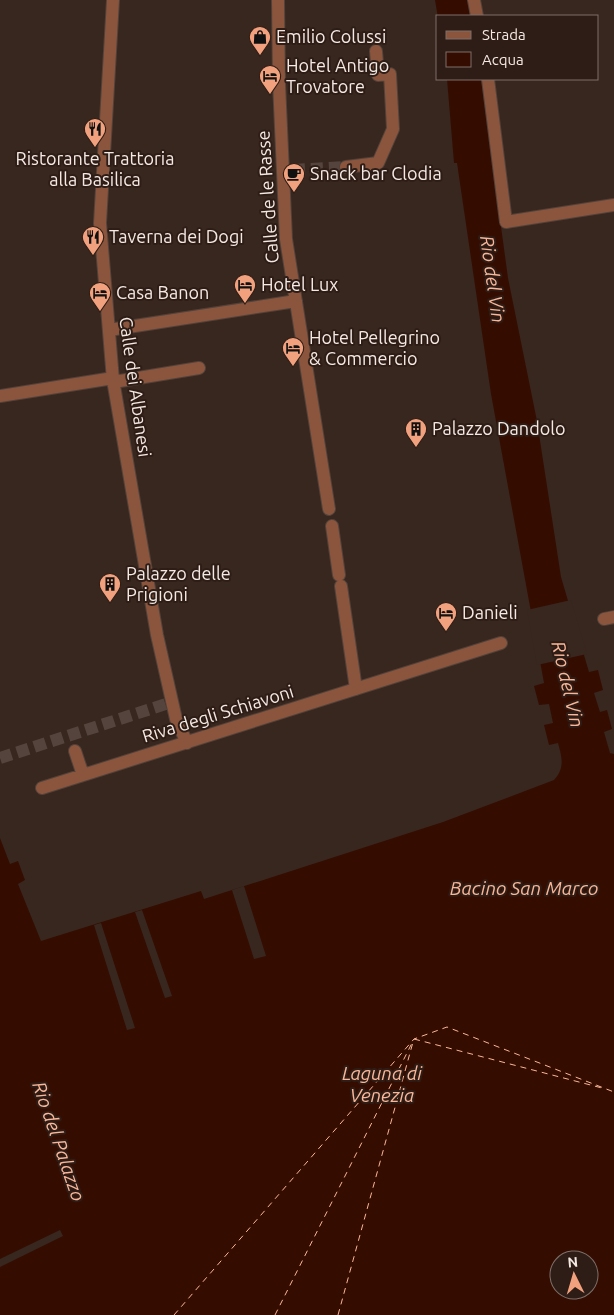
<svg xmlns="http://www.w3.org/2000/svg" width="614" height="1315" font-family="Ubuntu,sans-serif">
<rect width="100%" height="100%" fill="#38271f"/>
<path fill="#350d00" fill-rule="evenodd" d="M435,0H468L470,16H438V18Z
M447,79H481L508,278L537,421L561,577L589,672L598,670L603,690L594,693L600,712L607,710L612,729L604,732L610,753L614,754V1315H0V838L10,864L18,861L25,880L18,884L41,941L201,891L204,899L443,822L554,780C565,768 562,758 558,743L549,745L544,725L553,723L549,704L539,705L534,686L544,683L491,394L457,163H454ZM559,1260H589V1290H559Z"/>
<path fill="#38271f" d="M571,600L587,654L537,665L527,610Z
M244,886L266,956L254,959L232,890Z
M142,910L172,996L165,998L135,912Z
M101,923L135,1028L127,1030L94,925Z
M60,1230L63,1236L0,1267V1259Z"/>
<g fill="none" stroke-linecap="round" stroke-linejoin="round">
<path stroke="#fab698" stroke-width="1" stroke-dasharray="6 5" stroke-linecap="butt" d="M414,1039L602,1088
M174,1315L414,1039L447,1027L614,1092
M275,1315L413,1041
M338,1315L413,1042"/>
<path stroke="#54443d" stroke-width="12" stroke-dasharray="12 6" stroke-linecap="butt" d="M293,170L346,167
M0,758L172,702"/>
<g stroke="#52423b" stroke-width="14">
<path id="street" d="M113,0L100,223L113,380L157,635L176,719L187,743
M278,0L279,83L286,239L329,509
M474,0L477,16
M488,79L506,222L614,205
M346,167L378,163L393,129L390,74L378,75L376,51
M109,330L296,301
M0,396L107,379L120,381L199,368
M332,526L339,575
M341,586L356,689
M604,619L614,617
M75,751L83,775
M42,788L501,643"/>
</g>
<use href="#street" stroke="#8a553c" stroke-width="12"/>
</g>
<defs>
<g id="shop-pin" transform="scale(1.125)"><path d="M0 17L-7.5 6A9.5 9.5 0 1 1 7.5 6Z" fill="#f1a17d" stroke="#2e1d16"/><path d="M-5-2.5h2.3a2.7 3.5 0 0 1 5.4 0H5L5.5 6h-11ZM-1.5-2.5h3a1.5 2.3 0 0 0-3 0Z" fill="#111"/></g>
<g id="hotel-pin" transform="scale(1.125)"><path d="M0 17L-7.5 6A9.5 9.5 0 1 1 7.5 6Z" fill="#f1a17d" stroke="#2e1d16"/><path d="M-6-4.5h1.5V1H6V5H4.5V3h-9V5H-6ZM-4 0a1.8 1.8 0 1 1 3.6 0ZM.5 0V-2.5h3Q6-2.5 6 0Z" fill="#111"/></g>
<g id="restaurant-pin" transform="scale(1.125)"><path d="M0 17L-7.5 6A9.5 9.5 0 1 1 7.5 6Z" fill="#f1a17d" stroke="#2e1d16"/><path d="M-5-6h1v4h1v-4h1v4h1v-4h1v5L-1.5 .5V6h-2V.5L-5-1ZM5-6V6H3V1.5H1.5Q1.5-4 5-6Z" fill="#111"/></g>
<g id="cafe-pin" transform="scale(1.125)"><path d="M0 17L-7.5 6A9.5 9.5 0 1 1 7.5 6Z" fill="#f1a17d" stroke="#2e1d16"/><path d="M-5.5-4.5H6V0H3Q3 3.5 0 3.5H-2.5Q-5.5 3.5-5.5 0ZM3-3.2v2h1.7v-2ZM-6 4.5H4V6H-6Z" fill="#111"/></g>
<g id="building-pin" transform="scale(1.125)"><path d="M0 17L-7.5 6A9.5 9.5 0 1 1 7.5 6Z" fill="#f1a17d" stroke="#2e1d16"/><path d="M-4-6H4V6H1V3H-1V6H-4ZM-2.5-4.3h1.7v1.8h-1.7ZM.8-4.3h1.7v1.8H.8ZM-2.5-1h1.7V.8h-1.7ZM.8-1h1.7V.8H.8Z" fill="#111"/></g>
</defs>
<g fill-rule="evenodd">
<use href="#shop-pin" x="260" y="37"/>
<use href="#hotel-pin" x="270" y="76"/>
<use href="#restaurant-pin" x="95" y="129"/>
<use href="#cafe-pin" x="294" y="174"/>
<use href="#restaurant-pin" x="93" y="237"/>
<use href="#hotel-pin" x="245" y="285"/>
<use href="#hotel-pin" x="100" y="293"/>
<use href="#hotel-pin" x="293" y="348"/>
<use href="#building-pin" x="416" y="429"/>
<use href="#building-pin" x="110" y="584"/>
<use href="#hotel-pin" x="446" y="613"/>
</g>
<g text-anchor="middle" stroke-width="4" stroke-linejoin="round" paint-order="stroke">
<g font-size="18" fill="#f5e9e4" stroke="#2e1d16" text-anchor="start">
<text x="276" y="43">Emilio Colussi</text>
<text x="286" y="72">Hotel Antigo<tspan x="286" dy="21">Trovatore</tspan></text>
<text x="95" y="165" text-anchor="middle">Ristorante Trattoria<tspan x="95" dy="21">alla Basilica</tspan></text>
<text x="310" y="180">Snack bar Clodia</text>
<text x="109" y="243">Taverna dei Dogi</text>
<text x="261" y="291">Hotel Lux</text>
<text x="116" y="299">Casa Banon</text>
<text x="309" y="344">Hotel Pellegrino<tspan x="309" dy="21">&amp; Commercio</tspan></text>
<text x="432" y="435">Palazzo Dandolo</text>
<text x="126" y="580">Palazzo delle<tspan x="126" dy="21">Prigioni</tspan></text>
<text x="462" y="619">Danieli</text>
</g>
<g font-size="18" fill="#f5e9e4" stroke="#2e1d16">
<text transform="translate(268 197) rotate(-94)" y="6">Calle de le Rasse</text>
<text transform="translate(135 387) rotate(82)" y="6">Calle dei Albanesi</text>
<text transform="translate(218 714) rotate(-17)" y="6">Riva degli Schiavoni</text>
</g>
<g font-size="19" font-style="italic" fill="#fab698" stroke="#2e1d16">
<text transform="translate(493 279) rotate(82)" y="7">Rio del Vin</text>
<text transform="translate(568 684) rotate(77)" y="7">Rio del Vin</text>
<text x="524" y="895">Bacino San Marco</text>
<text x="382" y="1080">Laguna di<tspan x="382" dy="22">Venezia</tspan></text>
<text transform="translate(59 1141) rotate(71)" y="7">Rio del Palazzo</text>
</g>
</g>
<rect x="436" y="15" width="162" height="65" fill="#2e1d16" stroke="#7e6f68"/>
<rect x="446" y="31" width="25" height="8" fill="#8a553c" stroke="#7e6f68"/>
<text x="482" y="40" font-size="15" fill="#f5e9e4">Strada</text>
<rect x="446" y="52" width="25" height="15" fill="#350d00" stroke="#7e6f68"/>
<text x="482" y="65" font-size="15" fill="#f5e9e4">Acqua</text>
<g transform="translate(574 1275) rotate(355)"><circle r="24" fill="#2e1d16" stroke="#7e6f68"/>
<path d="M0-4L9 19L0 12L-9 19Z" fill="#f1a17d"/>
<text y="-8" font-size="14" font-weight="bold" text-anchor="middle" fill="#f5e9e4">N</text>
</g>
</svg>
